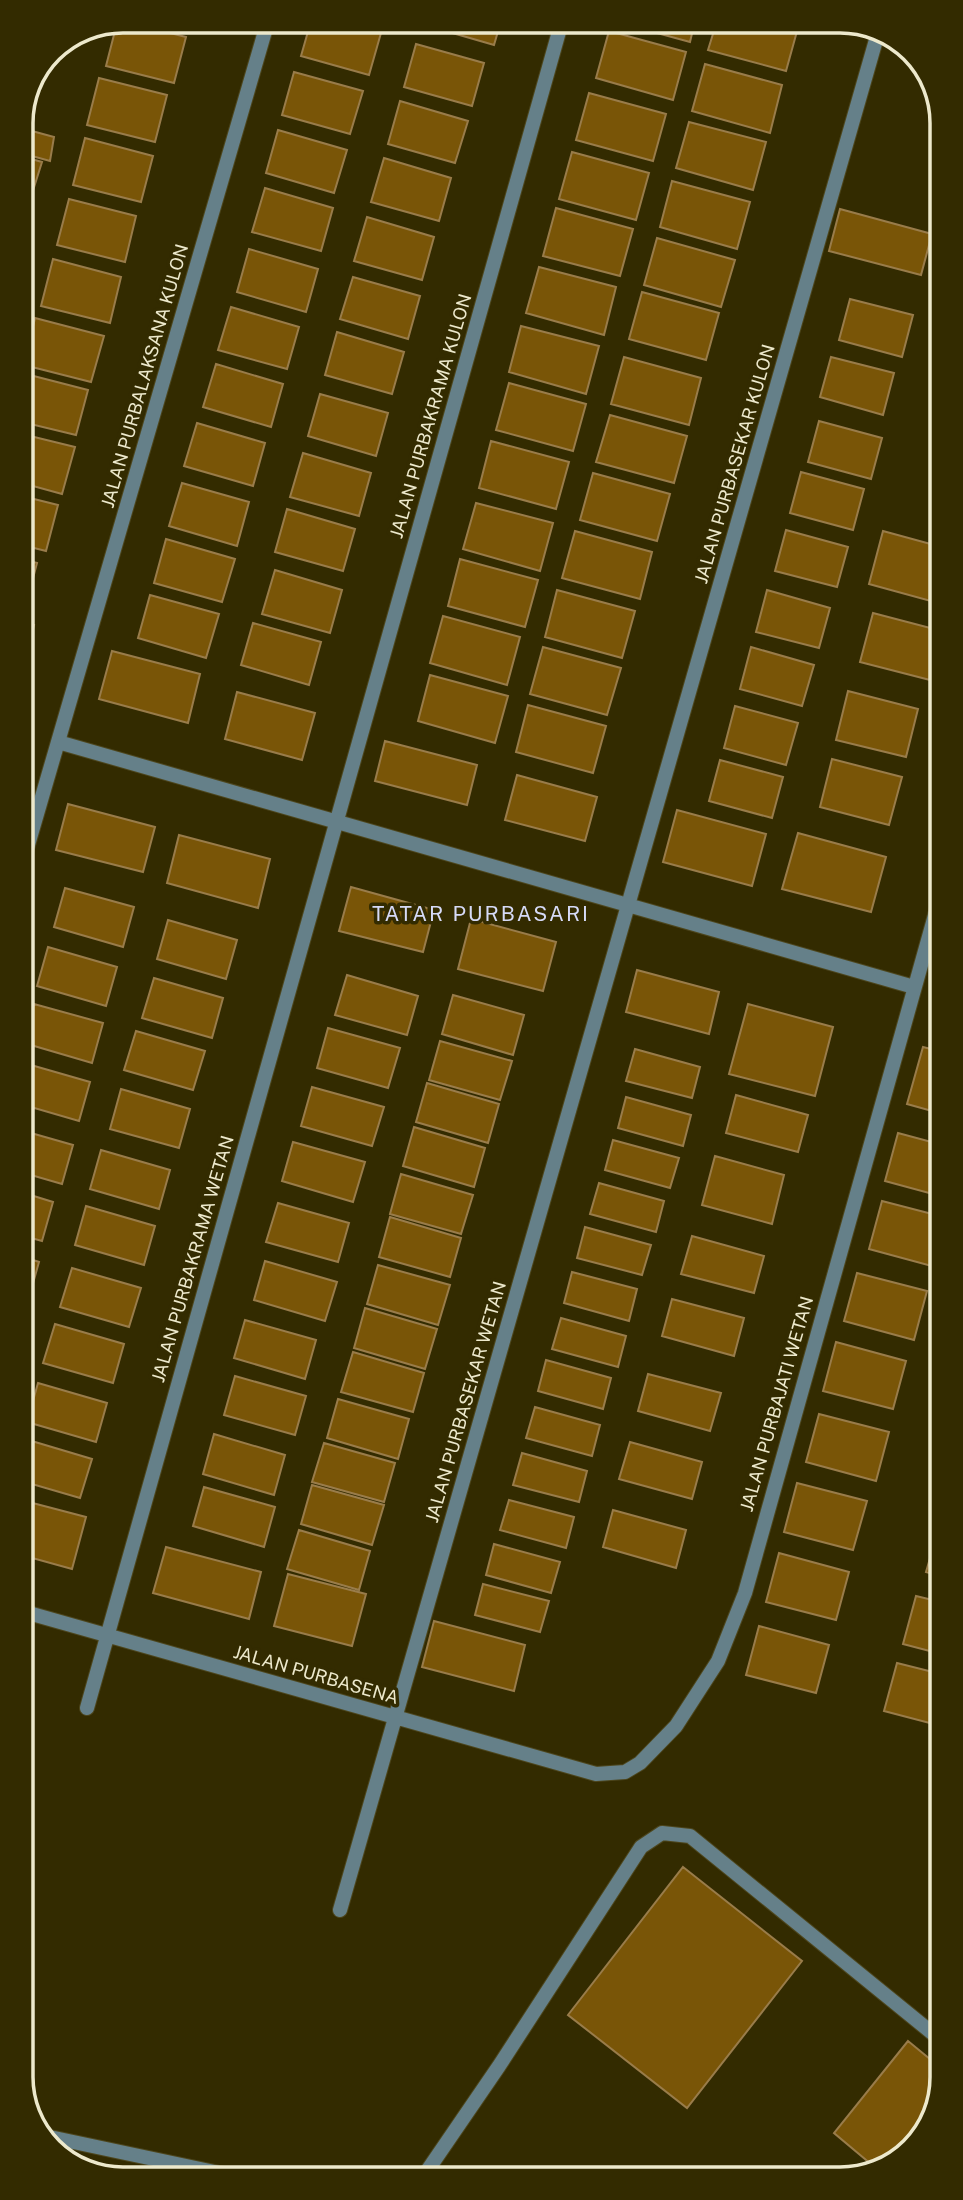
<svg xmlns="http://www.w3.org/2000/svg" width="963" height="2200" font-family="'Public Sans',sans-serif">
<rect width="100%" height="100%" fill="#332b00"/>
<path fill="#795507" stroke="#997c4a" stroke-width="2" d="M123,21L186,37L174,83L106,66L117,23Z
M311,21H340L381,33L369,75L301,56Z
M427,21H501L494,45L425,25Z
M613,21H695L690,42Z
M717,21H789L799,24L786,71L708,50Z
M609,31L686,52L673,100L596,78Z
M416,44L484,63L472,106L404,87Z
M705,64L782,85L770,133L692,111Z
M294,72L363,91L350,134L282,115Z
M99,78L167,95L155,142L87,125Z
M589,93L666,114L653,161L576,140Z
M400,101L468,121L455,163L388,144Z
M689,122L766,142L753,190L676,168Z
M21,128L54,137L50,161L21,153Z
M278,130L347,150L334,193L266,173Z
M85,138L153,156L141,202L73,185Z
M572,152L649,173L636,220L559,199Z
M21,156L42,162L30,200L21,197Z
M384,158L451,178L439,221L371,202Z
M672,181L750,202L737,249L660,227Z
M265,188L333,208L321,251L252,232Z
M69,199L136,216L125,262L57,245Z
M556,208L633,229L620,276L543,256Z
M840,209L932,234L921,275L829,251Z
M367,217L434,237L422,280L354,261Z
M657,238L735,260L721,307L644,285Z
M249,249L318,269L306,312L237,292Z
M53,259L121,277L110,323L41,306Z
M539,267L616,287L604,335L526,313Z
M353,277L420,296L408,339L340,319Z
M642,292L719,313L706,360L629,339Z
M850,299L913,315L902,357L839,340Z
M231,307L299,327L287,369L218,350Z
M35,318L104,336L91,382L24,365Z
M521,326L599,346L586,394L509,372Z
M337,332L404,352L392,394L325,375Z
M624,357L701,378L689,425L611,404Z
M831,357L894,373L883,415L820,397Z
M216,364L283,384L271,427L203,407Z
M22,373L88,390L76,435L22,422Z
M509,383L586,404L573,451L496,430Z
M320,394L388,413L376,456L308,436Z
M610,415L687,436L674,483L596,462Z
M819,421L882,438L871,479L808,462Z
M197,423L265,443L253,486L184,466Z
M22,434L75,447L62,494L22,483Z
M491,441L569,462L556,509L479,488Z
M303,453L371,473L359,516L290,497Z
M801,472L864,489L853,530L790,513Z
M593,473L670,494L657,541L580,520Z
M182,483L249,502L237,546L169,526Z
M22,496L58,505L46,551L22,545Z
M476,503L553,523L540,571L463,549Z
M287,509L355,529L343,571L275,552Z
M786,530L848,547L837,587L775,571Z
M575,531L652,552L640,599L562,578Z
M883,531L938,546V603L869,584Z
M166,539L235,559L222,602L154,583Z
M22,559L37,563L25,609L23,608Z
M460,559L538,580L525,627L448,606Z
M275,570L342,590L330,633L262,614Z
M557,590L635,611L622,658L545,637Z
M767,590L830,608L819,648L756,632Z
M150,595L219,614L206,658L138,638Z
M873,613L938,630V649L930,680L860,662Z
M443,616L520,637L507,685L430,663Z
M23,622L34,625L23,671Z
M253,623L321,642L309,685L241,665Z
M543,647L621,668L607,715L530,694Z
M751,647L814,665L802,706L740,689Z
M112,651L200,674L188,723L99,699Z
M430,675L508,696L495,743L418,721Z
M848,691L918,709L906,757L836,740Z
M237,692L315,713L302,760L225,739Z
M528,705L606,726L593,773L516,752Z
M735,706L798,723L786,765L724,748Z
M385,741L477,765L467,805L375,781Z
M832,759L902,777L889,825L820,807Z
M720,760L783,777L772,818L709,801Z
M517,775L597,797L585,841L505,820Z
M68,804L155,827L143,872L56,850Z
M677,810L766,834L752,886L663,862Z
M798,833L886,857L871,912L782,889Z
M179,835L270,859L258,908L167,883Z
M351,887L434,910L423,952L339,931Z
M65,888L134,907L123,947L54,927Z
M471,919L556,942L543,991L458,969Z
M168,920L237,940L226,979L157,959Z
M48,947L117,967L106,1006L37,986Z
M637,970L719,992L709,1034L626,1012Z
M347,975L418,996L407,1035L335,1015Z
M154,978L223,998L212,1038L142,1018Z
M453,995L524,1015L513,1055L442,1034Z
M34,1004L103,1023L92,1063L24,1043Z
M748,1004L833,1027L815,1096L729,1074Z
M328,1028L400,1048L388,1088L317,1068Z
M136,1031L205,1051L193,1090L124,1070Z
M440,1041L512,1061L500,1100L429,1080Z
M923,1047L939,1051V1113L907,1104Z
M635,1049L700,1067L692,1098L626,1081Z
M24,1063L90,1082L79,1121L24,1105Z
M427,1083L499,1104L488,1143L416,1122Z
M312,1087L384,1107L372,1146L301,1126Z
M121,1089L190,1109L179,1148L110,1129Z
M736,1095L808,1115L798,1152L726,1133Z
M626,1097L691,1115L683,1146L618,1128Z
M414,1127L485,1148L474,1187L403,1166Z
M24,1131L73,1145L62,1184L24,1173Z
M898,1133L939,1144L940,1196L885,1181Z
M613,1140L679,1158L670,1188L605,1170Z
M293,1142L365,1162L353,1202L282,1181Z
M101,1150L170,1170L159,1209L90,1189Z
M715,1156L784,1175L772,1224L702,1205Z
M401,1174L473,1195L461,1234L390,1214Z
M599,1183L664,1201L656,1232L590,1214Z
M24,1193L53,1202L42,1241L24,1236Z
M882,1201L940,1216L939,1268L869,1249Z
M278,1203L349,1223L338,1262L266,1242Z
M86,1206L155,1226L144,1265L75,1245Z
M390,1217L461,1238L450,1277L379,1257Z
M585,1227L651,1245L642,1275L577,1258Z
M692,1236L764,1256L754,1293L681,1274Z
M24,1257L39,1262L28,1301L24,1300Z
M265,1261L337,1282L325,1321L254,1300Z
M378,1265L450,1285L438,1325L367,1304Z
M72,1268L141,1288L129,1327L60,1307Z
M572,1272L637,1289L629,1321L564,1303Z
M857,1273L927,1291L914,1340L844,1321Z
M672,1299L744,1318L734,1356L662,1336Z
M365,1308L437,1329L425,1369L354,1348Z
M561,1318L626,1336L618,1367L552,1349Z
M245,1320L316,1340L305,1379L234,1358Z
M55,1324L124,1344L113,1383L43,1363Z
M836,1342L906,1361L893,1409L823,1391Z
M353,1352L424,1373L413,1412L341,1392Z
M546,1360L611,1378L603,1409L538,1391Z
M648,1374L721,1393L710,1431L638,1411Z
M235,1376L306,1396L295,1435L224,1415Z
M38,1383L107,1403L96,1442L27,1422Z
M338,1399L409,1419L398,1459L327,1438Z
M535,1407L600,1425L592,1456L526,1438Z
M819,1414L889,1432L876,1481L806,1462Z
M214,1434L285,1455L274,1495L203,1474Z
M25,1439L92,1459L80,1498L25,1482Z
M630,1442L702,1462L692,1499L619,1479Z
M324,1443L395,1463L384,1502L312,1482Z
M522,1453L587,1471L579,1502L513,1485Z
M797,1483L867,1501L853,1550L784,1532Z
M312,1485L384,1505L372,1545L301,1524Z
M204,1487L275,1507L264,1547L193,1526Z
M509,1500L574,1517L566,1548L500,1530Z
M25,1501L86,1517L72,1569L25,1556Z
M613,1510L686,1530L676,1568L603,1547Z
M940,1524L941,1576L926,1572Z
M299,1530L370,1551L359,1590L287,1569Z
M494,1544L560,1562L551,1593L486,1575Z
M166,1547L261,1572L249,1619L153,1593Z
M779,1553L849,1572L836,1620L766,1602Z
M288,1574L366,1594L352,1646L274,1626Z
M483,1584L549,1601L540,1632L475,1615Z
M916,1596L941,1602V1654L903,1644Z
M434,1621L525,1645L514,1691L422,1667Z
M759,1626L829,1645L816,1693L746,1675Z
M897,1663L941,1674V1726L884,1711Z
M683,1867L802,1961L687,2108L568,2015Z
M908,2041L942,2069V2078L929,2119L905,2149L878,2170L834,2133Z"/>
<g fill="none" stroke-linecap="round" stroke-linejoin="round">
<g stroke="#4d461d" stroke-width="16">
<path id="minor" d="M58,742L914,987
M23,862L268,21
M25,1612L596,1774L625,1772L640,1763L676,1726L718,1661L745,1593L939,901
M87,1708L562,21
M340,1910L878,33
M45,2136L243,2178
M423,2177L499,2066L641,1847L662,1833L690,1836L942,2041"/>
</g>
<use href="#minor" stroke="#658089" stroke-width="14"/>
</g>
<g text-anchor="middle" stroke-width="7" stroke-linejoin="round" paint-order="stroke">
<g font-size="18" fill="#ede9cc" stroke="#332b00">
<text transform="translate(145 376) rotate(-74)" y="6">JALAN PURBALAKSANA KULON</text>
<text transform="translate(431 416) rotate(-74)" y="6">JALAN PURBAKRAMA KULON</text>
<text transform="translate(735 464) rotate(-74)" y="6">JALAN PURBASEKAR KULON</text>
<text transform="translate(193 1259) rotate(-74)" y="6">JALAN PURBAKRAMA WETAN</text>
<text transform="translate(466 1402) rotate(-74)" y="6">JALAN PURBASEKAR WETAN</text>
<text transform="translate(777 1404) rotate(-74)" y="6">JALAN PURBAJATI WETAN</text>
<text transform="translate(316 1675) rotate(16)" y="6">JALAN PURBASENA</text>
</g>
<g font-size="21" letter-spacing="2" fill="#d6daf7" stroke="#332b00">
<text x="481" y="921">TATAR PURBASARI</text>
</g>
</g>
<path d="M0 0H963V2200H0ZM123 33H840A90 90 0 0 1 930 123V2077A90 90 0 0 1 840 2167H123A90 90 0 0 1 33 2077V123A90 90 0 0 1 123 33Z" fill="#332b00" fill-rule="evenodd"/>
<path fill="none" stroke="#ede9cc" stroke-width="3.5" d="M123 33H840A90 90 0 0 1 930 123V2077A90 90 0 0 1 840 2167H123A90 90 0 0 1 33 2077V123A90 90 0 0 1 123 33Z"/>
</svg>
